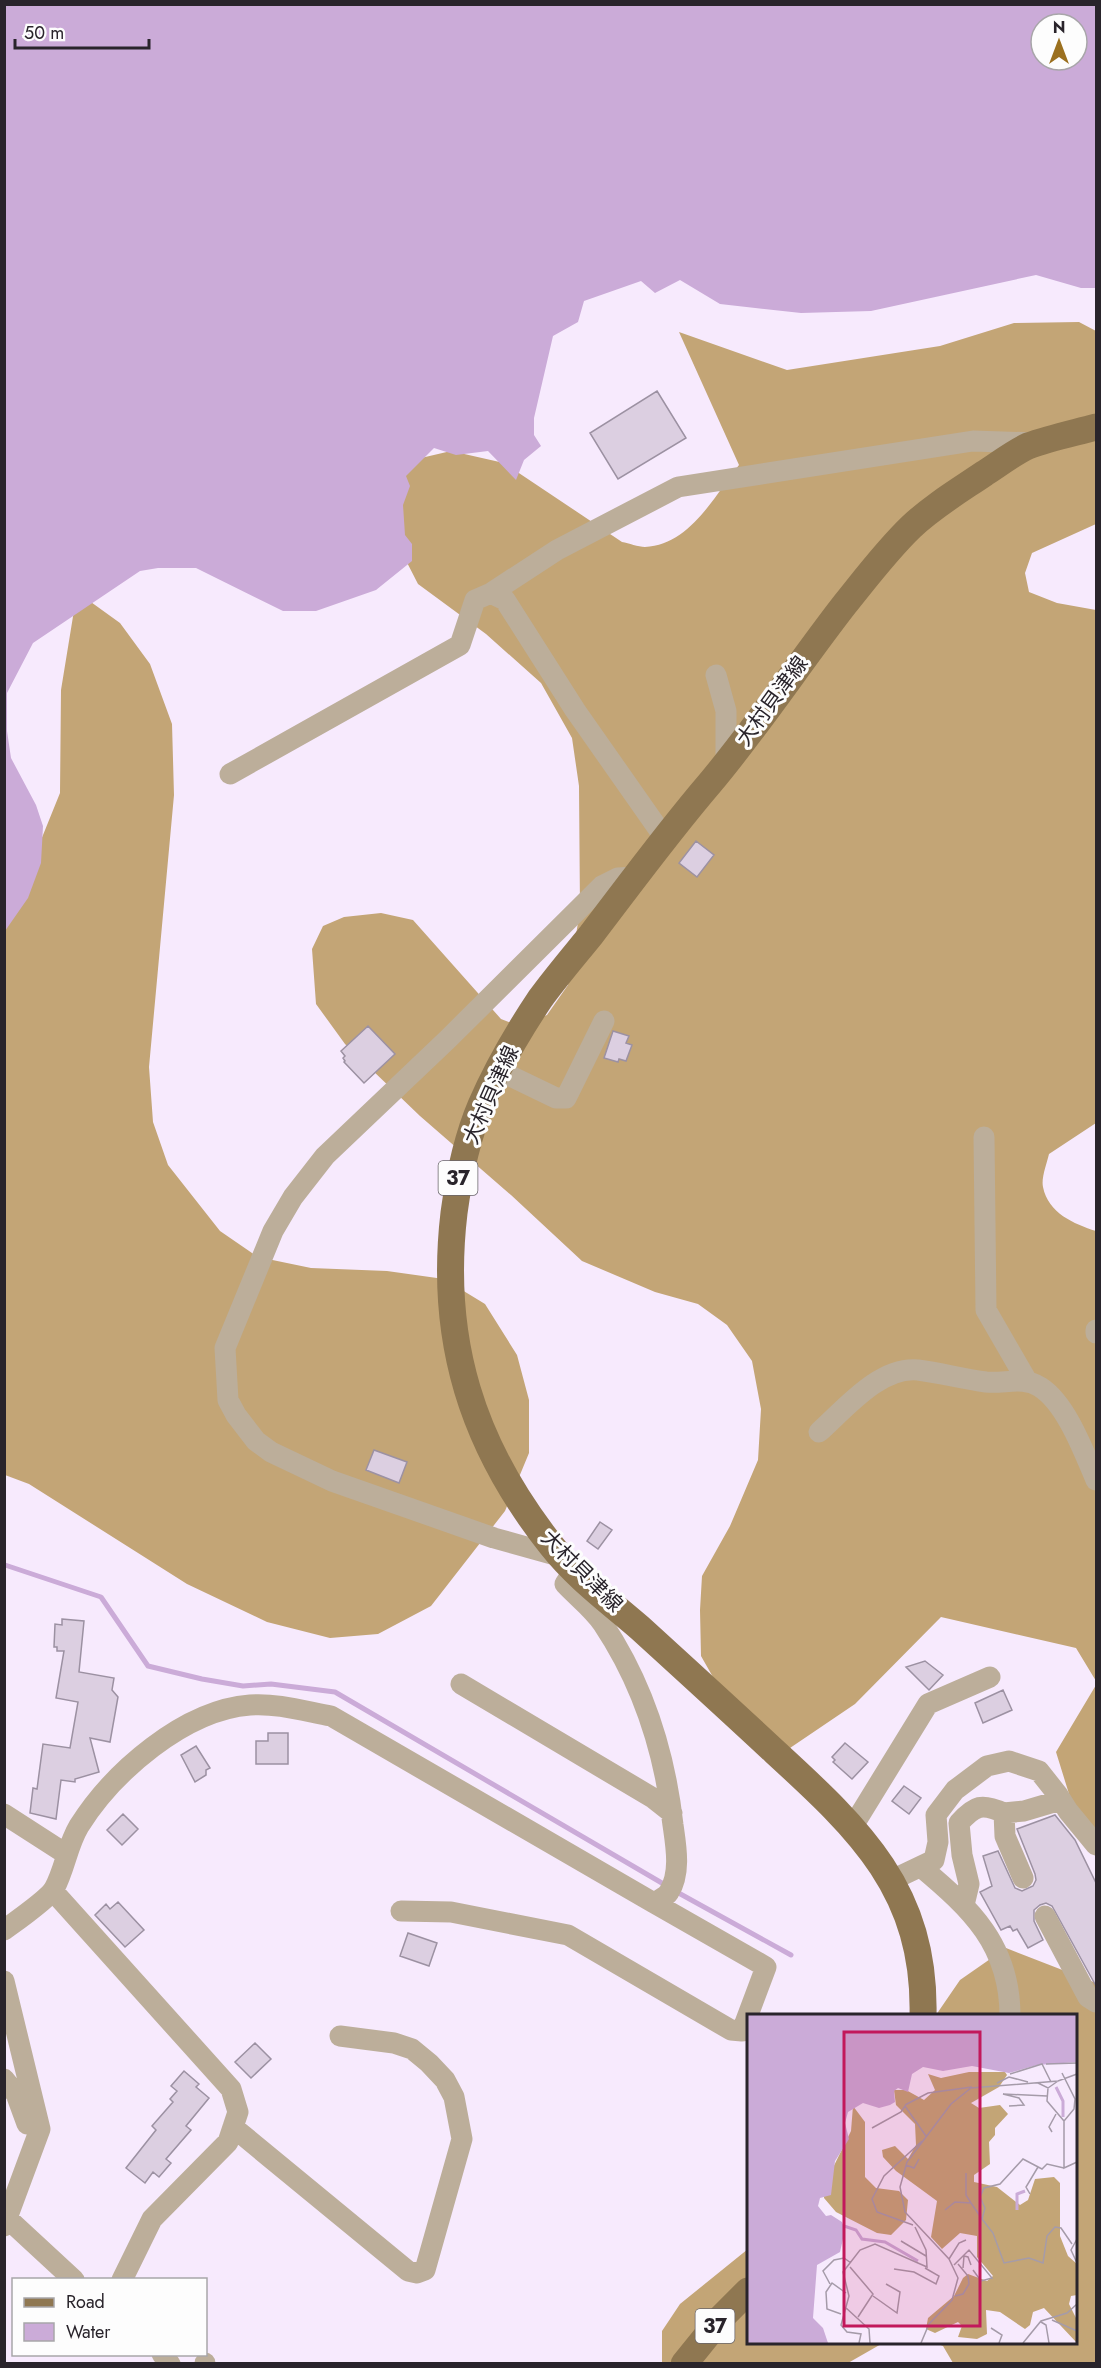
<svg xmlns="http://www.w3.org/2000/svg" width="1101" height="2368" font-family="Jost,'Noto Sans JP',sans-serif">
<rect width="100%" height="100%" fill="#f7eafd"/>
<path fill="#c3a576" d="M1079,322L1096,331V524L1032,553L1025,573L1029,592L1057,603L1096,610V1123L1049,1154C1047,1163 1041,1178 1043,1187C1048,1213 1074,1224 1096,1231V1681L1076,1648L941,1617L855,1704L790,1748L726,1700L701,1656L700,1610L702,1576L730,1526L758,1460L761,1409L752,1361L727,1325L698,1304L655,1292L582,1261L511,1195L420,1116L345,1044L316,1004L312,949L323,926L344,917L381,913L413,920L501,1019L519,1026L547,1015L568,985L580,910L579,786L572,738L541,683L486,634L418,584L398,545L405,469L421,458L451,451L504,463L622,542C629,543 638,547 645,547C690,545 715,495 739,465L679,332L787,370L940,346L1014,323Z
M77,592L120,623L150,664L172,724L174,795L149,1067L153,1122L168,1165L220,1231L258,1257L311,1268L387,1271L444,1279L485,1304L517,1355L529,1400V1453L505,1511L431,1606L378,1634L330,1638L267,1622L187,1584L29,1484L5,1475V915L24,882L60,793L61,690Z
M1096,1685V1842L1074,1810L1056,1752Z
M1006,1948L1096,1983V2363H953L943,2346L936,2343L1076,2342V2016L936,2015L960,1980Z
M748,2249V2342L883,2343L848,2363H662V2331L680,2304Z"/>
<path fill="#cbabd8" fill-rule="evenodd" d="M5,4L1096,5V288H1081L1036,275L871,311L801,313L720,304L680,280L655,293L641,281L584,301L578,322L553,336L534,418V435L541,446L524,460L516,480L488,451L456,455L434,448L406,476L410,486L403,505L405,535L412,544V561L376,590L316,611H283L196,568H158L140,571L33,643L7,693V731L11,758L36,805L43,826L41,863L28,898L5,931ZM1041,24H1077V60H1041Z"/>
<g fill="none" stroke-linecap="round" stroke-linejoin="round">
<path stroke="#cbabd8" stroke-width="5" d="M5,1565L101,1597L148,1666L202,1679L243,1686L271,1684L335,1692L667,1886
M675,1891L791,1955"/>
</g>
<path fill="#dccfe1" stroke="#9c91a2" stroke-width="1.5" d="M657,391L686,438L618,479L590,433Z
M696,841L714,855L697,877L679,863Z
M368,1026L395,1054L364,1083L344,1062L345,1061L343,1058L345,1056L341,1051Z
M613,1031L629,1036L626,1043L632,1045L626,1061L619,1059L618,1062L604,1058Z
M374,1450L407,1462L399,1483L366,1470Z
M600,1522L612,1530L598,1549L587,1541Z
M62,1619L84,1621L79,1672L114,1678L112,1690L118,1697L110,1742L90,1738L99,1772L75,1779V1782L61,1780L56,1819L30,1813L33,1788L37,1789L43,1744L70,1748L78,1702L56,1698L64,1651H57V1647H54L55,1624L62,1625Z
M925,1661L943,1675L929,1690L906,1667Z
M1003,1690L1012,1710L983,1723L975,1703Z
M268,1733H288V1764H256V1741H268Z
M845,1743L868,1762L852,1779L833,1762L835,1760L832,1757Z
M196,1746L210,1768L206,1770V1775L195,1782L181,1755Z
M904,1786L921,1798L909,1814L892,1801Z
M123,1814L138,1829L122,1845L107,1830Z
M1055,1815L1075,1840L1096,1883V1986L1052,1906L1046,1903L1040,1905L1034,1910V1921L1043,1940L1028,1948L1017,1929L1013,1931L1010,1926L1001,1930L980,1892L992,1886L983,1856L998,1851L1015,1888L1022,1891L1033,1886L1036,1880L1035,1874L1017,1829Z
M118,1902L144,1930L125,1947L95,1915L106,1904L110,1909Z
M408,1933L437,1943L429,1966L400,1956Z
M255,2043L271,2059L251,2078L235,2062Z
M184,2071L199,2084L196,2087L209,2098L186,2126L191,2130L166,2159L171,2163L159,2177L153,2172L145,2183L126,2168L156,2130L152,2126L173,2102L170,2099L177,2091L171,2086Z"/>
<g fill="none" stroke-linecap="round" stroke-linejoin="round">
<path stroke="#bcae9a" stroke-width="21" d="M491,593L557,550L678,487L973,441L1036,443
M716,675L726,711V763
M230,774L460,645L475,600L491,593L505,600L575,710L664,837
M498,1070L556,1098H566L604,1021
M984,1137L986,1310L1027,1381
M1096,1330V1333
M819,1432C845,1409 880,1366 918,1370C941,1373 963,1379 986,1382C1005,1384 1023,1376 1040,1387C1066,1403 1084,1452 1096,1480
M562,1557L494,1538L332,1481L271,1452L256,1441L236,1415L228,1400L225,1348L273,1231L293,1197L325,1156L448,1039L602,886L618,878L634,877
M461,1684L653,1798L672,1813
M1004,1813L1024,1811L1061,1800
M4,1814L66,1854
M853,1826L928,1704L990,1677
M921,1867C971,1909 1010,1945 1010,2016
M892,1880L934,1860L938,1842L936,1815L955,1790L987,1766L1009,1761L1039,1771L1058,1795L1068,1811L1096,1845
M53,1891L231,2089L238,2112L228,2142L152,2219L122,2280
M964,1905L969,1884L962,1855L959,1823C975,1805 982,1803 1004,1813L1005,1836L1023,1878
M401,1911L451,1912L568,1935L731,2030L742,2031L766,1967L654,1903
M1045,1916L1088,1997L1096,2002
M4,1930C15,1922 48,1899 54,1889C65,1869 67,1846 79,1826C113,1772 184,1710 250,1705C277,1703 304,1711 331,1716L654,1903C659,1900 666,1897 669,1892C681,1873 676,1846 673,1825C665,1754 643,1684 603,1624C593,1609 577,1597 565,1584L574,1570
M4,1981L40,2129L4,2226
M4,2079L16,2094L27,2124
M233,2127L408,2271L417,2273L425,2270L462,2139L454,2097L445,2080L429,2063L412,2049L394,2043L340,2036
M8,2219L74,2280
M162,2354L170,2364
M205,2363V2364"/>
<path stroke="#8f7751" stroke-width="27" d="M923,2016C926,1891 860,1830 775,1752C730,1710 685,1669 640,1628C610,1602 576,1577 551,1545C472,1445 439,1340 454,1213C459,1176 466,1140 481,1105C497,1068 518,1032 540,999C556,977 574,956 591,935C630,884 668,832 710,783C758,726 799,663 845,604C866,578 887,550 911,527C933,506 960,490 985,473C999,464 1013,453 1028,446C1050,438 1074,433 1096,427
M684,2364L722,2317L748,2291"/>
</g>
<g text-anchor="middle" stroke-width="6" stroke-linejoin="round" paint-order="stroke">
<g fill="#fdfdfd" stroke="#69656a" stroke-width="1.5">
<rect x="438.5" y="1161" width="39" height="34" rx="4.5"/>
<rect x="695.5" y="2309" width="39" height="34" rx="4.5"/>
</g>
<g font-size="20" font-weight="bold" fill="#29242b">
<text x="458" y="1185">37</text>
<text x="715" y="2333">37</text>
</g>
<g font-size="21" fill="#29242b" stroke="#fdfdfd">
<text transform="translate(772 701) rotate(-54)" y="7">大村貝津線</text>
<text transform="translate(491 1095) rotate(-66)" y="7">大村貝津線</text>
<text transform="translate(582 1571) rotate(45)" y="7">大村貝津線</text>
</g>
</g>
<g transform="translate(747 2014)">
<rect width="330" height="330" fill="#f7eafd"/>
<path d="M222,58H258L260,61L252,73L224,89L232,94L253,91L261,100L248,114V121L242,128L243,150L227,161V168L250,173L273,191L281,186L288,165L307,163L313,169V222L321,242L330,250V281L324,282L322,290L330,306V329L297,294L286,298L283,311L278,315L253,298L239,296L240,320L230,325L211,323L215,312L211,308L188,319L179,315L181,304L207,282L216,264L221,260L240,267L246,262L230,243V222L213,219L195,235L184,223L190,187L149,157L136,143L135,136L148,132L161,145L169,131L168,110L149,91L147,76H159L177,86L188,76L181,60L194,64ZM106,92L118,108V163L129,174L152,177L161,186L159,206L144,221L130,219L89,198L77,184V172L104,117Z" fill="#c3a576"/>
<path d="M0,1H330V48L290,51L262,59L225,52L196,57L176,53L165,60L161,78L151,74L147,77L148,88L143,91L132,94L116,89L101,98L98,109L102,125L88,147L84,181L73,184L71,192L79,202L84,201L95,208L98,216L93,238L70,251L66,304L76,314L81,329H0Z" fill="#cbabd8"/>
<path fill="none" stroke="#cbabd8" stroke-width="3" d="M309,73L316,87V103M270,196V180L278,177M97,212L109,216L115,225L138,228L171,247"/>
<path fill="none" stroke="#a59ba9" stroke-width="1.5" d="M299,50L330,49M315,59L328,85L327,95L317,107V154L330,148M263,60L295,50L304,68M250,69L262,63L281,68M291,69L301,74L311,67M301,74L300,87L317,107M158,91L181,79L225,73M262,92L277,91L272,84L256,80L300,82M125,114L154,98L158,92L179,122M305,118L302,113L309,100M159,151L167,154L172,145M219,159V181L224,189M283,180L279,173L291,153M198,196L208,188L224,189L235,205L238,194L233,183L237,174L253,170L276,145L295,155L300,150L317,154M235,205L246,219L257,249L282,244L296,249L300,222L308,213L314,214L325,230M166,211L130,198L125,185L137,162L175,127M330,225L324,236L330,249M154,227L179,242M202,245L212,229L219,226M207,251L222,236L245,264L234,267L226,256M103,253L126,280L111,303M216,254L217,242L221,243L224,251M147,255L167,258L189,270L192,262L178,254M83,270L76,257L87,246L97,244L104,249M126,282L150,299L153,278L139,270M208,282L216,280L222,270L221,262L211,250M98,293L122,315L123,329M94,300L80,295L79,278L85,269L99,279M305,306L330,317M294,308L299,311L302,329M244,314L255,321L252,329M112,329L114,320L100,318L94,311L102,282L96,258L113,236L128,230L180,253L179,236L168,213M174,329L182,310L205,286L211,264L202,245L158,198L153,173L160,148L204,90L224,74L311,67L330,60M276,329L294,307L320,299L330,290"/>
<path fill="#c2185b" fill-opacity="0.15" stroke="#c2185b" stroke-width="3" d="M97,18H233V312H97Z"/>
<rect width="330" height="330" fill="none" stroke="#29242b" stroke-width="3"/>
</g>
<rect width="1101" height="2368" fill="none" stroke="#29242b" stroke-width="12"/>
<rect x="12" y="2278" width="195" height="78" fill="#fdfdfd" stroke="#a8a6a9" stroke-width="1.5"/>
<rect x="24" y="2298" width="30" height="9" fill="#8f7751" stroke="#a8a6a9" stroke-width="1.5"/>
<text x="66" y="2308" font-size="18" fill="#29242b">Road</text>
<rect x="24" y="2323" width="30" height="18" fill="#cbabd8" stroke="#a8a6a9" stroke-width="1.5"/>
<text x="66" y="2338" font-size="18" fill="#29242b">Water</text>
<g transform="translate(1059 42)"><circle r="28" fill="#fdfdfd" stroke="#a8a6a9" stroke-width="1.5"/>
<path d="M0-4.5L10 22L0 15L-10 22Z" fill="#9b701f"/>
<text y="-9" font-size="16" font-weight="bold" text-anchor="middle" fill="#29242b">N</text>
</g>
<path d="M15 39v9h134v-9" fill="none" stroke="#29242b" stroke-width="3"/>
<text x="24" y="39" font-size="18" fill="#29242b" stroke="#fdfdfd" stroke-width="4.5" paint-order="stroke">50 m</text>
</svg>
